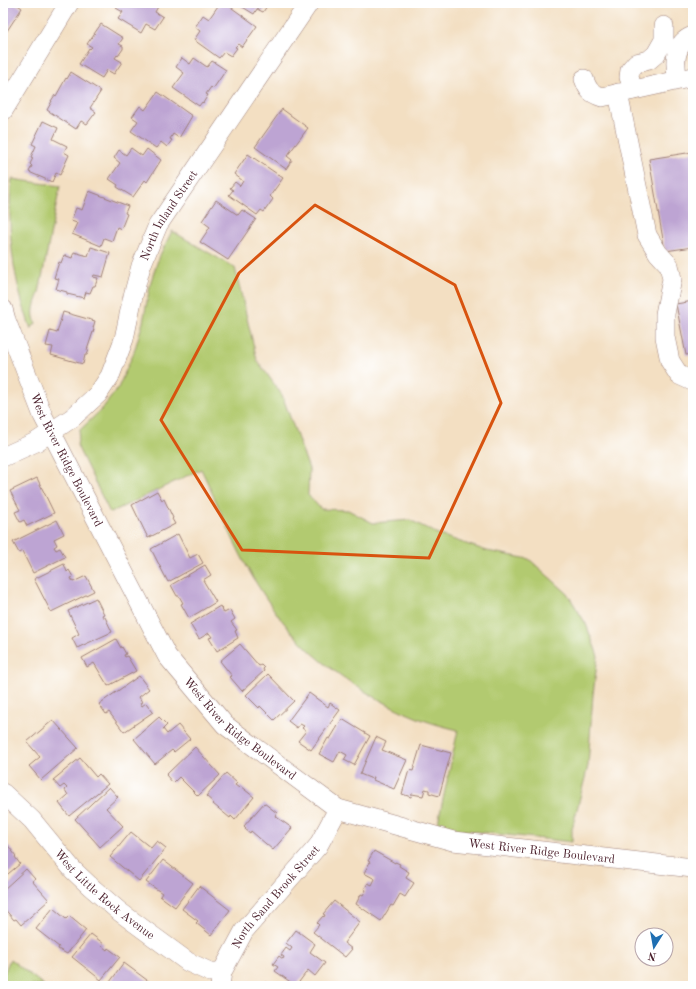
<svg xmlns="http://www.w3.org/2000/svg" width="696" height="989" font-family="'Old Standard TT',serif">
<rect width="100%" height="100%" fill="#fff"/>
<filter id="ink" filterUnits="userSpaceOnUse"><feTurbulence type="fractalNoise" baseFrequency=".025" numOctaves="2"/><feDisplacementMap in="SourceGraphic" scale="8" xChannelSelector="R" yChannelSelector="G"/><feConvolveMatrix kernelMatrix="1 2 1 2 8 2 1 2 1" color-interpolation-filters="sRGB"/></filter>
<filter id="wash" filterUnits="userSpaceOnUse"><feTurbulence type="fractalNoise" baseFrequency=".012" numOctaves="4" result="noise"/><feDisplacementMap in="SourceGraphic" scale="16" xChannelSelector="R" yChannelSelector="G"/><feGaussianBlur stdDeviation="0.9" result="paint"/><feColorMatrix in="noise" values="0 0 0 0 0 0 0 0 0 0 0 0 0 0 0 0 0 1.4 0 .05"/><feComposite in="paint" operator="in"/></filter>
<g filter="url(#wash)">
<rect width="100%" height="100%" fill="#f3dfc2"/>
<path fill="#b2ca6f" stroke="#7e744d" d="M12,179L60,186L39,293C35,303 31,313 36,323L31,329C13,281 6,229 12,179Z
M172,231L235,268L257,360L282,395L309,469L308,495L321,509L348,510L373,523L410,520L440,535L487,551L529,559L567,593L586,624L598,656L593,694L588,766L572,829V842L469,831L437,827L458,730C446,727 434,724 423,720C381,704 332,674 301,642C283,624 268,602 255,581C234,546 219,506 201,469L110,513L80,452L77,445L80,430L102,409L118,388L134,352L143,322L151,281L159,257Z
M10,959L45,986H3V976Z"/>
<g id="blocks">
<path fill="#bda4d3" d="M3,3H15L22,8L3,37Z
M119,3H160L155,12L163,17L155,29L146,24L141,33L118,19L123,12L116,8Z
M220,3H225L257,26L242,47L238,44L235,47L237,48L231,56L224,52L219,58L194,40L200,31L195,27L203,15L209,19Z
M236,3H269L263,12L257,9L254,14Z
M101,24L123,38L119,44L123,46V49L118,56L117,55L115,58L122,62L114,74L107,70L102,78L79,64L89,48L90,49L92,47L87,44Z
M182,58L190,64L194,58L207,67L212,61L226,70L213,89L211,87L206,94L208,95L203,103L202,102L199,106L173,88L184,73L176,67Z
M71,72L101,91L90,108L96,112L87,124L81,121L76,129L47,110L52,101H51L55,95L56,96L66,78L67,79Z
M158,92L192,116L179,138L173,134L170,139L172,140L167,147L161,142L156,148L131,131L138,121L132,117L140,106L145,110Z
M282,109L308,128L287,156L292,160L286,169L255,147Z
M43,121L58,128L53,139L67,146L64,152L69,155L60,175L56,173L52,182L29,172L32,166L30,164L33,158L31,157L36,146L32,144Z
M131,148L142,156L147,149L161,160L147,182L145,180L133,197L117,187L118,185L109,179L120,163L114,158L119,150L126,155Z
M693,152V247L665,251L649,159Z
M248,154L283,178L270,196L273,199L264,212L261,210L257,215L229,195L233,190L230,188L235,182L240,186L243,181L234,174Z
M89,191L128,206L125,213L127,214L121,229L117,227L112,241L104,238L101,246L72,234L77,223L71,221L76,208L82,210Z
M216,200L238,215L242,210L256,219L228,260L200,242L210,227L202,221Z
M91,247L110,253L103,277L94,275L93,277L98,278L95,286H93L90,293L86,292L84,298L67,294V292L56,289L59,279L54,278L59,262L61,263L64,255L72,258L74,252L88,256Z
M693,301V354L686,355L676,304Z
M63,312L95,321L93,328L94,329L87,350H89L87,355H85L83,364L51,355L53,347L46,346L50,331L57,333Z
M37,478L54,513L27,526L24,520L20,522L15,512L20,510L10,491Z
M157,491L162,500L164,499L173,518L172,519L175,524L148,538L132,505Z
M57,520L64,534L54,539L57,545L54,547L56,550L60,548L65,557L33,573L22,551L19,553L13,542Z
M178,534L190,558L198,554L203,563L168,582L151,549Z
M64,564L67,572L69,570L73,577L71,578L73,582L86,576L94,591L51,612L34,579Z
M205,565L211,575L203,580L216,602L189,618L181,604L183,603L179,596H177L171,585Z
M96,598L104,614L102,615L103,617H105L112,632L77,648L72,638L79,634L68,611Z
M220,606L224,613L230,610L235,619L231,622L237,630L235,631L238,638L217,651L209,638L212,637L209,633L199,639L190,624Z
M116,639L121,648L122,647L126,654L124,655L125,657L127,656L136,671L108,686L94,663L87,667L82,658Z
M240,644L259,666L261,665L264,668L263,669L264,671L242,691L230,677L232,676L220,661Z
M268,674L294,701L274,720L260,706L259,708L246,695Z
M139,676L149,689L139,697L142,702L140,703L142,706L146,703L153,712L124,732L109,712L106,714L99,704Z
M309,693L328,707L330,703L340,710L311,750L298,741L306,731L302,728L304,726L300,724L297,728L288,721Z
M159,717L167,725L163,729L167,734L178,725L190,739L174,752L172,750L155,764L134,739Z
M342,719L370,736L354,765L344,760L347,755L340,751L334,762L319,754L328,738L330,739Z
M53,720L78,748L41,780L29,766L40,757L27,742Z
M376,737L386,742L382,750L407,760L394,789L373,780L374,777H373L372,779L360,774Z
M421,745L451,753L439,796L429,793V790L425,789L423,796L412,794L411,797L402,794L409,770L413,771Z
M195,747L220,775L198,796L179,777L173,783L166,775Z
M80,758L96,777L99,774L108,784L69,816L59,803L68,795L65,790L67,788L64,785L60,788L53,780Z
M226,773L237,783L235,785L239,788L240,786L254,797L235,820L231,816L230,818L213,804L214,803L206,796Z
M109,787L118,797L106,808L123,826L100,847L75,819Z
M264,803L277,813L275,816L292,828L273,850L251,831L250,833L245,829L246,828L244,826Z
M131,832L151,848L157,841L166,848L139,881L110,857Z
M6,843L16,856L15,857L20,864L3,878V846Z
M374,851L395,863V862L400,864L399,866L409,872L406,878L414,883L405,897L400,894L393,906L391,905L381,921L356,904L361,894L363,895L366,890L364,889L368,883L372,885L375,879L364,873L370,862L368,861Z
M163,860L193,883L175,907L160,896L162,893L146,882Z
M26,869L35,879L32,881L49,900L21,925L16,919L14,920L3,907V890Z
M199,886L230,910L211,935L196,923L198,921L182,909Z
M334,901L360,922L344,943L352,949L345,957L313,932L319,925L317,923L323,916L324,917L325,915L323,914Z
M53,908L66,919L69,916L86,930L67,954L58,949L59,947L36,929Z
M296,930L315,944L310,952L325,963L315,976L308,970L296,986L275,971L278,967L273,964L279,956L283,959L284,957L281,955L286,948L290,951L292,948L286,943Z
M91,934L104,944L102,946L107,950L108,948L120,957L101,980L72,957Z
M124,963L155,986H107Z
M265,982L277,986H263Z"/>
</g>
</g>
<g filter="url(#ink)">
<use href="#blocks" fill-opacity="0" stroke="#9e7f76" stroke-width="1"/>
<g fill="none" stroke-linecap="round" stroke-linejoin="round">
<g stroke="#9e7f76" stroke-width="20">
<g id="minor">
<path d="M584,79C588,90 590,93 602,97L693,77"/>
<path d="M678,79C674,63 674,43 693,36"/>
<path d="M633,90L629,77L630,70L636,63L649,60L656,54L664,40V26"/>
<path d="M618,93L647,235L658,253L669,265L672,279L665,314V337L670,361L679,375L692,381"/>
<path d="M3,111L69,3"/>
<path id="s1" d="M3,309L6,320L43,416L167,656L225,725L338,809L453,841L693,868"/>
<path id="s2" d="M3,457L36,442L72,418L98,394L110,376L124,339L133,296L141,266L158,225L309,3"/>
<path id="s3" d="M3,793L32,820L73,870L91,887L120,912L188,962L210,972H222"/>
<path id="s4" d="M220,986L222,972L244,931L318,846L338,809"/>
</g>
</g>
<use href="#minor" stroke="#fff" stroke-width="19"/>
</g>
</g>
<path fill="none" stroke="#d8530f" stroke-width="3" stroke-linejoin="round" d="M315,205L455,285L501,403L429,558L242,550L161,420L239,273Z"/>
<g text-anchor="middle" stroke-width="3" stroke-linejoin="round" paint-order="stroke">
<g font-size="12" fill="#4a1f2b" stroke="#fff">
<text dy="4" stroke="none"><textPath href="#s2" startOffset="309">North Inland Street</textPath></text>
<text dy="4" stroke="none"><textPath href="#s1" startOffset="164">West River Ridge Boulevard</textPath></text>
<text dy="4" stroke="none"><textPath href="#s1" startOffset="488">West River Ridge Boulevard</textPath></text>
<text dy="4" stroke="none"><textPath href="#s1" startOffset="824">West River Ridge Boulevard</textPath></text>
<text dy="4" stroke="none"><textPath href="#s3" startOffset="144">West Little Rock Avenue</textPath></text>
<text dy="4" stroke="none"><textPath href="#s4" startOffset="107">North Sand Brook Street</textPath></text>
</g>
</g>
<rect width="696" height="989" fill="none" stroke="#fff" stroke-width="16"/>
<g transform="translate(654 947) rotate(191)"><circle r="19" fill="#ffffff" stroke="#b7a5aa"/>
<path d="M0-3L7 15L0 10L-7 15Z" fill="#1f6fb2"/>
<text y="-6" font-size="11" font-weight="bold" text-anchor="middle" fill="#4a1f2b">N</text>
</g>
</svg>
